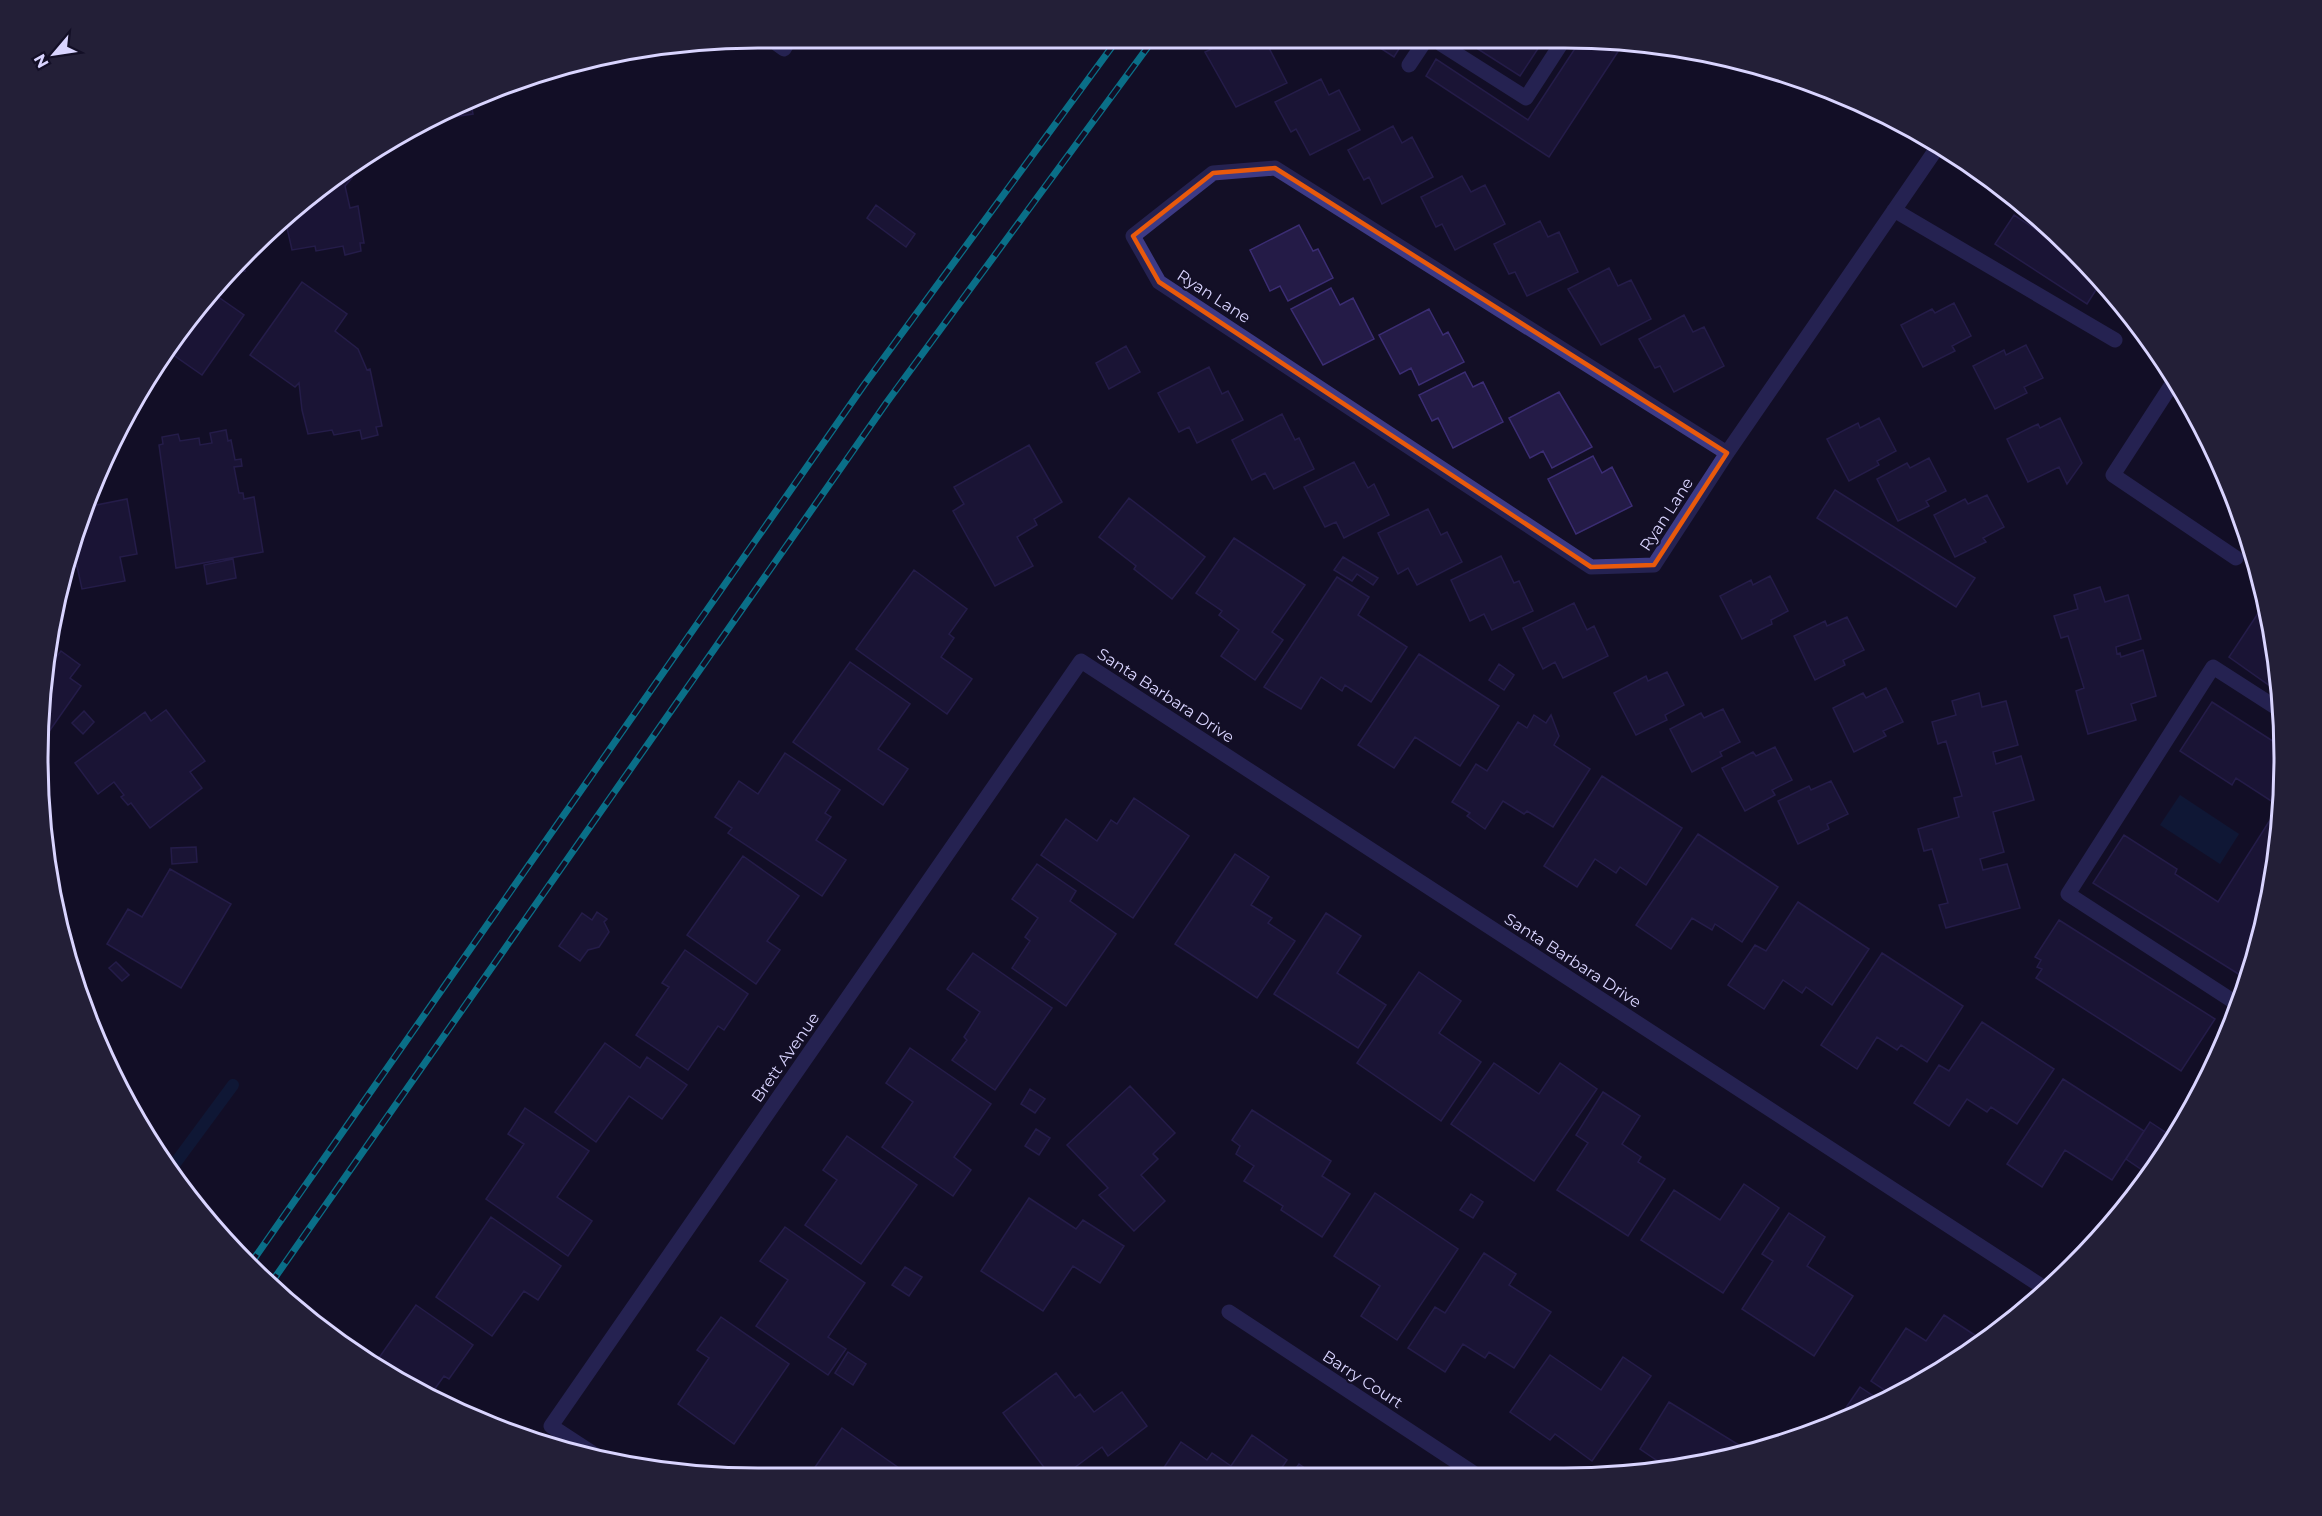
<svg xmlns="http://www.w3.org/2000/svg" width="2322" height="1516" font-family="Montserrat,sans-serif">
<rect width="100%" height="100%" fill="#130f26"/>
<path fill="#0c2248" d="M2180,795L2239,834L2220,864L2160,825Z"/>
<g fill="none" stroke-linecap="round" stroke-linejoin="round">
<path stroke="#0c2248" stroke-width="12" d="M171,1169L233,1085"/>
</g>
<path fill="#241b47" stroke="#3b2d73" stroke-width="1.5" d="M1222,44H1251L1254,49L1267,44L1287,83L1236,107L1205,52Z
M1374,44H1402L1394,57Z
M1470,44H1541L1520,76Z
M1578,44H1623L1549,157L1426,76L1436,59L1528,120Z
M1321,79L1329,95L1339,90L1360,130L1310,155L1296,129L1291,132L1275,102Z
M471,103L473,114L438,119Z
M1393,126L1402,143L1412,137L1433,177L1382,204L1369,177L1364,180L1348,150Z
M342,171L352,178L345,186L350,208L358,206L364,243H360L361,251L345,255L343,246L316,251L315,246L292,250L285,219Z
M1462,176L1471,192L1485,185L1505,224L1455,250L1442,224L1436,227L1421,197Z
M876,205L915,234L906,247L867,218Z
M2014,215L2075,255L2101,282L2087,304L1995,244Z
M1540,221L1548,237L1559,232L1578,272L1527,296L1515,272L1509,274L1494,244Z
M1299,225L1313,251L1318,249L1333,278L1288,301L1280,286L1270,291L1250,250Z
M242,256L245,271L225,276Z
M1609,268L1618,286L1631,280L1651,319L1601,345L1568,289Z
M302,282L347,314L335,331L358,349L367,370L370,369L382,426L376,427L378,435L362,439L360,430L334,435L332,430L308,434L302,410L299,383L295,387L250,355Z
M1331,288L1340,305L1353,298L1374,339L1323,365L1291,309Z
M214,294L244,315L202,375L172,354Z
M1954,303L1971,336L1952,346L1955,351L1923,367L1901,325L1932,309L1935,313Z
M1429,309L1443,335L1448,332L1464,362L1419,385L1411,368L1400,374L1379,335Z
M1684,315L1693,332L1704,327L1724,366L1674,392L1660,366L1655,368L1639,339Z
M2026,345L2043,378L2024,387L2027,393L1995,409L1973,366L2004,350L2006,355Z
M1126,346L1140,372L1109,389L1096,363Z
M1209,367L1222,394L1228,391L1243,420L1197,443L1189,427L1179,432L1158,393Z
M1465,372L1473,387L1483,382L1503,422L1453,448L1438,418L1432,421L1419,395Z
M1559,392L1592,447L1552,468L1543,451L1530,458L1509,418Z
M1282,414L1295,440L1299,438L1314,469L1274,489L1265,473L1252,480L1232,440Z
M1879,418L1896,451L1877,461L1879,465L1849,481L1827,439L1858,423L1860,428Z
M2060,418L2082,463L2067,484L2059,467L2028,482L2007,439L2038,424L2040,428Z
M226,430L228,441L231,440L235,460L241,459L242,466L234,467L239,493H243L244,499L254,497L263,552L176,568L159,445L163,444L162,437L178,434L180,441L199,438L200,445L212,443L210,433Z
M1029,445L1062,502L1034,519L1037,525L1017,537L1033,566L995,586L953,511L964,504L954,487Z
M1593,456L1602,473L1612,467L1632,506L1576,534L1548,479Z
M1929,458L1946,491L1926,501L1929,506L1898,521L1877,479L1907,463L1910,468Z
M1354,462L1368,488L1374,484L1389,515L1344,538L1336,522L1325,527L1304,487Z
M1835,490L1975,578L1956,607L1817,518Z
M89,493L91,506L127,499L137,554L120,557L125,581L82,589L77,566L63,568Z
M1987,495L2004,527L1983,538L1986,542L1955,557L1934,515L1965,499L1968,504Z
M1129,498L1205,557L1172,599L1134,569L1136,566L1099,537Z
M1428,509L1441,535L1447,532L1462,562L1417,585L1408,568L1398,574L1378,533Z
M1234,538L1305,585L1272,632L1283,640L1255,680L1221,656L1239,630L1219,615L1222,611L1196,593Z
M1501,556L1514,583L1519,581L1533,611L1492,630L1484,614L1470,621L1451,580Z
M1343,557L1378,578L1373,585L1357,574L1352,581L1334,570Z
M233,559L236,578L207,584L204,565Z
M914,570L967,609L949,634L954,638L941,657L972,679L947,714L856,649Z
M1770,576L1788,611L1771,620L1772,624L1742,639L1720,596L1751,580L1753,585Z
M1337,577L1369,597L1358,615L1407,647L1371,702L1345,685L1342,691L1321,677L1301,709L1264,687Z
M2100,587L2105,602L2128,595L2141,639L2116,647L2117,654L2120,653L2121,657L2143,650L2156,696L2131,704L2136,720L2088,734L2076,691L2084,688L2068,636L2061,638L2054,616L2078,609L2074,595Z
M1574,603L1587,630L1594,626L1608,656L1563,678L1555,662L1543,669L1523,628Z
M2263,606L2266,607L2280,693L2229,657Z
M1847,617L1864,650L1843,660L1845,665L1815,680L1794,636L1825,621L1827,626Z
M61,651L80,665L70,678L81,686L41,743L39,711L47,662L51,664Z
M1419,654L1499,706L1460,766L1415,737L1394,768L1358,745Z
M850,662L910,704L878,749L908,769L883,805L793,742Z
M1499,664L1514,675L1504,690L1489,680Z
M1667,672L1684,705L1665,715L1667,720L1636,735L1614,693L1646,676L1648,681Z
M1886,688L1903,722L1883,731L1886,736L1854,752L1833,708L1863,693L1866,698Z
M1979,693L1982,707L2006,701L2018,745L1993,752L1996,764L2021,756L2034,800L1993,812L2004,852L1980,859L1983,870L2007,864L2020,908L1946,928L1939,905L1948,903L1932,849L1924,851L1918,829L1959,817L1954,798L1962,796L1946,741L1938,744L1932,722L1956,715L1952,701Z
M2212,702L2282,747L2278,852L2248,980L2093,883L2124,835L2177,869L2175,874L2218,902L2279,806L2236,778L2232,785L2180,751Z
M1723,709L1740,742L1720,752L1722,756L1692,772L1670,729L1701,713L1704,718Z
M166,710L205,761L190,772L202,788L150,828L131,803L128,805L121,797L124,795L114,782L98,794L75,763L145,712L151,721Z
M84,711L94,722L83,734L72,723Z
M1534,715L1546,723L1551,715L1559,736L1554,745L1590,769L1553,827L1527,811L1524,814L1503,801L1485,829L1467,816L1470,813L1452,802L1476,764L1487,771L1518,722L1527,728Z
M1775,747L1792,780L1772,790L1775,795L1745,811L1722,768L1753,752L1756,756Z
M785,753L840,790L825,813L831,817L816,840L846,860L822,896L728,833L732,828L715,817L739,781L758,794Z
M1602,776L1682,828L1646,885L1620,867L1616,873L1595,859L1577,887L1544,866Z
M1831,781L1848,814L1827,824L1829,829L1798,844L1778,801L1809,786L1811,790Z
M1134,798L1189,836L1133,918L1041,855L1066,819L1097,841L1111,820L1117,824Z
M1698,834L1778,887L1742,942L1715,924L1712,930L1692,918L1671,949L1636,925Z
M196,847L197,862L172,864L171,848Z
M1235,854L1269,877L1251,905L1272,918L1268,923L1295,941L1257,998L1175,944Z
M743,856L799,896L767,941L780,950L756,984L687,935Z
M1037,864L1076,891L1070,901L1116,934L1066,1006L1012,968L1030,941L1025,937L1038,918L1012,899Z
M170,869L231,904L181,988L107,944L128,909L142,917Z
M1798,902L1869,949L1832,1005L1806,987L1802,993L1783,980L1764,1009L1728,985L1755,945L1766,951Z
M597,912L607,919L604,922L609,932L599,947L588,950L580,961L559,946L582,913L592,920Z
M1326,913L1361,936L1337,973L1386,1005L1358,1048L1274,994Z
M2059,920L2215,1019L2181,1071L2036,978L2042,969L2037,967L2041,960L2035,957Z
M685,950L748,994L724,1030L718,1026L688,1070L636,1035L669,987L662,983Z
M973,953L1052,1008L995,1090L952,1060L967,1040L964,1037L980,1012L947,989Z
M1882,953L1963,1006L1927,1062L1901,1045L1897,1050L1877,1037L1857,1069L1821,1045Z
M116,962L129,975L122,981L109,968Z
M1419,972L1461,1001L1439,1033L1481,1062L1441,1121L1357,1063Z
M97,1020L120,1070L115,1073L94,1022Z
M1982,1022L2054,1069L2017,1124L1991,1107L1987,1112L1967,1099L1949,1126L1914,1103L1939,1065L1949,1071Z
M605,1043L640,1068L647,1057L687,1085L662,1119L629,1096L596,1142L555,1112Z
M910,1048L991,1104L954,1157L971,1170L953,1196L882,1147L913,1102L886,1083Z
M1494,1063L1539,1094L1560,1063L1597,1089L1534,1181L1451,1124Z
M2063,1079L2144,1131L2112,1180L2065,1150L2042,1187L2007,1164Z
M1130,1086L1175,1133L1153,1154L1158,1159L1141,1175L1165,1201L1134,1231L1099,1195L1108,1188L1067,1145Z
M1030,1089L1045,1099L1035,1113L1021,1104Z
M1603,1092L1640,1116L1622,1144L1641,1157L1638,1162L1665,1179L1628,1236L1557,1190L1588,1143L1576,1135Z
M525,1108L589,1151L557,1197L592,1221L568,1256L486,1199L524,1144L508,1134Z
M1252,1110L1331,1161L1322,1176L1350,1194L1322,1237L1281,1210L1283,1206L1244,1181L1254,1166L1236,1154L1240,1146L1232,1140Z
M2150,1122L2174,1138L2148,1174L2126,1159Z
M1036,1129L1050,1138L1039,1155L1025,1146Z
M847,1136L917,1185L861,1264L805,1225L837,1180L823,1170Z
M1744,1184L1779,1208L1723,1293L1641,1240L1674,1190L1720,1220Z
M1375,1193L1458,1249L1397,1340L1361,1316L1380,1286L1334,1256Z
M1471,1194L1483,1202L1473,1218L1460,1210Z
M1029,1198L1076,1229L1083,1220L1124,1246L1100,1283L1073,1266L1043,1311L981,1271Z
M1789,1213L1825,1237L1807,1266L1853,1296L1814,1356L1742,1309L1773,1261L1762,1254Z
M491,1217L561,1266L538,1300L524,1291L492,1336L436,1297Z
M785,1227L865,1283L828,1337L846,1349L828,1375L756,1326L788,1280L760,1261Z
M1484,1253L1516,1274L1509,1285L1551,1312L1514,1368L1489,1352L1485,1358L1463,1344L1445,1372L1408,1348L1435,1307L1445,1313Z
M905,1267L922,1277L909,1296L892,1285Z
M416,1305L473,1345L449,1379L444,1376L429,1397L376,1362Z
M1944,1315L1984,1341L1895,1397L1871,1381L1906,1328L1926,1341Z
M721,1317L789,1364L734,1444L678,1404L709,1358L697,1350Z
M848,1352L866,1364L853,1385L835,1373Z
M1550,1355L1601,1390L1623,1357L1651,1376L1592,1461L1555,1434L1550,1440L1510,1412Z
M1056,1373L1075,1398L1080,1394L1094,1412L1122,1392L1147,1426L1108,1456L1102,1447L1066,1474H1049L1003,1413Z
M1860,1387L1884,1403L1837,1421Z
M1669,1402L1752,1453L1668,1468L1640,1449Z
M842,1428L906,1473H811Z
M1252,1435L1287,1460L1277,1475H1159L1181,1442L1207,1460L1212,1453L1231,1466Z
M1299,1464L1316,1476L1291,1475Z"/>
<g fill="none" stroke-linecap="round" stroke-linejoin="round">
<path stroke="#3d3a85" stroke-width="15" d="M777,44L784,49L787,44
M1441,44L1526,98L1561,44
M1409,65L1423,44
M1894,210L2115,340
M2174,381L2113,475L2236,558
M1727,453L1275,168L1213,173L1133,236L1159,282L1591,567L1654,565L1727,453L1937,148
M2239,1005L2068,894L2213,667L2283,712
M1229,1312L1478,1476
M600,1458L551,1426L1081,661L2046,1289"/>
<g stroke="#00e5ff" stroke-width="7">
<path id="rail" d="M249,1266L864,385L1114,44
M269,1286L887,402L1150,44"/>
</g>
<use href="#rail" stroke="#130f26" stroke-width="4.5" stroke-dasharray="14" stroke-linecap="butt"/>
</g>
<path d="M0 0H2322V1516H0ZM1275,168L1727,453L1654,565L1591,567L1159,282L1133,236L1213,173Z" fill="#130f26" fill-opacity=".55" fill-rule="evenodd"/>
<path fill="none" stroke="#e8590c" stroke-width="4.5" stroke-linejoin="round" d="M1275,168L1727,453L1654,565L1591,567L1159,282L1133,236L1213,173Z"/>
<g text-anchor="middle" stroke-width="4.5" stroke-linejoin="round" paint-order="stroke">
<g font-size="16" fill="#d9d4ff" stroke="#130f26">
<text transform="translate(1214 296) rotate(33)" y="6">Ryan Lane</text>
<text transform="translate(1666 514) rotate(-57)" y="6">Ryan Lane</text>
<text transform="translate(1166 695) rotate(33)" y="6">Santa Barbara Drive</text>
<text transform="translate(1573 960) rotate(33)" y="6">Santa Barbara Drive</text>
<text transform="translate(785 1057) rotate(-55)" y="6">Brett Avenue</text>
<text transform="translate(1363 1379) rotate(33)" y="6">Barry Court</text>
</g>
</g>
<path d="M0 0H2322V1516H0ZM758 48H1564A710 710 0 0 1 2274 758V758A710 710 0 0 1 1564 1468H758A710 710 0 0 1 48 758V758A710 710 0 0 1 758 48Z" fill="#231f37" fill-rule="evenodd"/>
<path fill="none" stroke="#d9d4ff" stroke-width="3" d="M758 48H1564A710 710 0 0 1 2274 758V758A710 710 0 0 1 1564 1468H758A710 710 0 0 1 48 758V758A710 710 0 0 1 758 48Z"/>
<g transform="translate(54 54) rotate(241)" stroke="#130f26" stroke-width="4.5" paint-order="stroke">
<path d="M0-4.5L10 22L0 15L-10 22Z" fill="#d9d4ff"/>
<text y="-9" font-size="16" font-weight="bold" text-anchor="middle" fill="#d9d4ff">N</text>
</g>
</svg>
